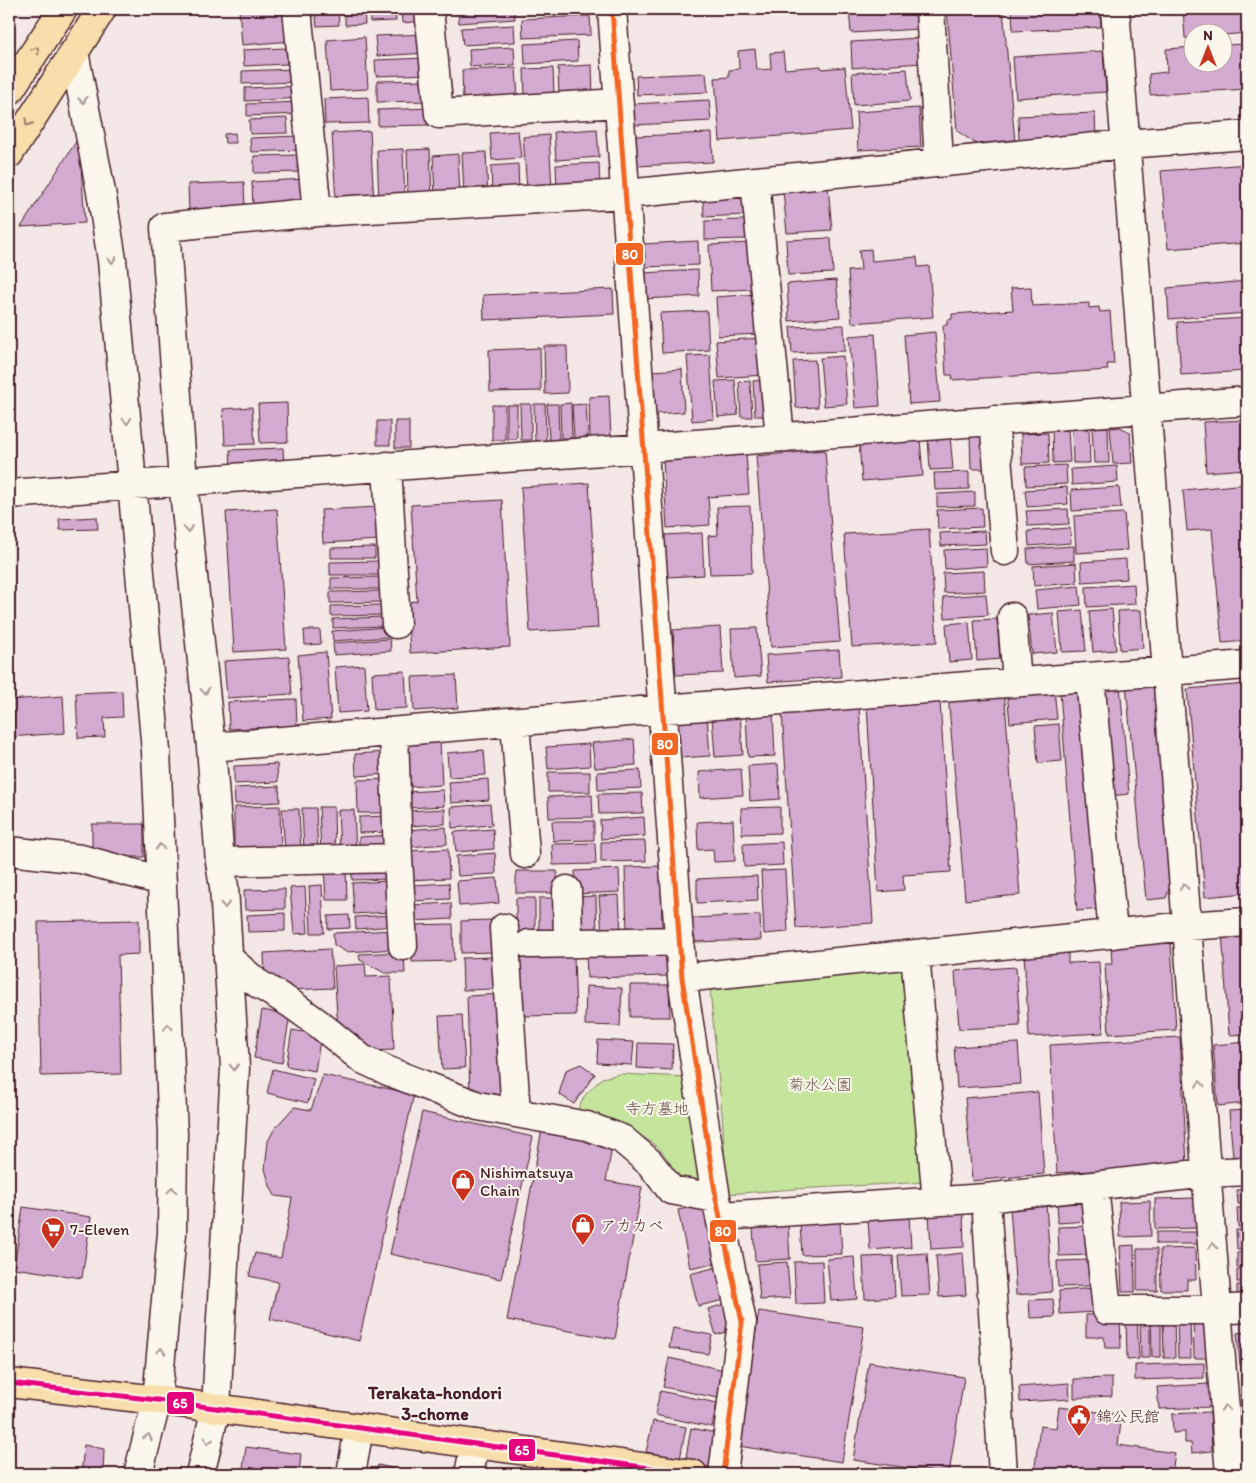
<svg xmlns="http://www.w3.org/2000/svg" width="1256" height="1483" font-family="Itim,'Klee One',sans-serif">
<rect width="100%" height="100%" fill="#f3e8e6"/>
<filter id="ink" filterUnits="userSpaceOnUse"><feTurbulence type="fractalNoise" baseFrequency=".02" numOctaves="2"/><feDisplacementMap in="SourceGraphic" scale="10" xChannelSelector="R" yChannelSelector="G"/><feConvolveMatrix kernelMatrix="1 2 1 2 8 2 1 2 1" color-interpolation-filters="sRGB"/></filter>
<g filter="url(#ink)">
<path fill="#c5e49c" stroke="#888264" d="M908,968L928,1182L795,1189L727,1194L722,1114L710,990Z
M620,1074L689,1077L698,1183L673,1182C672,1177 672,1169 670,1163C654,1132 607,1123 576,1113L585,1095L602,1078Z"/>
<path fill="#d3aad0" stroke="#4a1f2b" d="M239,9H290L293,41L242,45Z
M315,9H338L339,25L317,26Z
M345,9H364L365,24L345,25Z
M369,9H395L396,21L370,22Z
M401,9H424L425,21L402,23Z
M458,9H514L515,19L459,23Z
M520,9H543V12H520Z
M849,9H918L919,29L851,33Z
M947,9H1003L1015,142L978,145L957,131Z
M1044,9H1100L1101,27L1013,31L1012,10Z
M1183,9H1247V33L1224,35V32H1194V38H1185Z
M590,16L591,35L523,38L522,19Z
M514,25L515,42L463,45L461,28Z
M426,34L428,53L377,56L375,36Z
M365,37L368,89L330,91L327,40Z
M920,38L921,63L852,68L851,42Z
M577,41L578,61L525,64L524,44Z
M1247,44V89L1150,95L1149,74L1167,72L1166,49L1194,47V62H1224V45Z
M514,47L515,65L470,67L469,49Z
M286,48L287,64L244,66L243,50Z
M755,49L757,70L771,69L770,53L783,52L785,69L821,66L822,69L845,67L851,130L720,141L715,78L729,77V70L739,69L738,51Z
M1103,51L1106,92L1016,98L1013,57Z
M427,58L428,74L376,76L375,60Z
M592,65L593,98L559,99L558,67Z
M516,68L518,98L463,100L462,70Z
M553,68L554,96L525,97L524,69Z
M296,69V82L242,84V71Z
M907,69L910,101L854,105L852,73Z
M706,73L708,92L637,95L636,76Z
M429,80V101L377,102V81Z
M301,86V98L245,101V88Z
M368,97L369,123L325,124L324,99Z
M709,100L711,121L634,125L633,104Z
M302,102V114L247,116V104Z
M431,108V125L378,126V110Z
M919,108L921,147L858,150L856,112Z
M1095,113L1096,139L1019,141L1018,116Z
M287,118L288,133L250,134L249,120Z
M597,129L599,157L556,160L554,132Z
M370,131L374,202L336,203L332,133Z
M518,131L521,158L492,160L490,133Z
M235,133L236,143H225L224,134Z
M712,133L713,162L637,166L636,136Z
M549,135L552,189L527,190L523,137Z
M298,136L299,150L251,152L250,138Z
M79,137L85,223L21,227Z
M403,149L405,201L379,202L377,150Z
M430,149L432,199L408,200L407,150Z
M486,152L488,195L464,196L462,153Z
M458,154L460,195L435,196L433,156Z
M302,155V172L254,173V156Z
M599,163L600,189L557,190L556,165Z
M518,164L519,193L492,195L491,166Z
M1247,164V243L1168,249L1161,171Z
M305,179L307,208L253,210L252,182Z
M244,182L245,211L189,213L188,184Z
M828,186L832,230L787,233L783,190Z
M744,193L745,215L704,217L703,194Z
M745,220L746,239L705,240V221Z
M831,238L833,273L788,275L786,240Z
M698,241L699,265L643,267L642,244Z
M751,243L754,289L711,291L709,245Z
M871,249L872,261L917,257L918,267L929,266L933,317L852,323L848,271L861,270L859,250Z
M698,270L699,296L645,299L643,273Z
M836,280L840,317L789,321L787,284Z
M1247,281V313L1169,319L1167,288Z
M1031,287L1032,306L1089,303V308L1099,307L1100,312L1110,311L1114,364H1107L1108,370L953,380L952,375H946L943,325H947V320L952,319V314L1013,310L1011,288Z
M613,289L614,314L484,320L483,295Z
M757,294L759,334L718,336L716,297Z
M707,311L709,350L662,353L660,313Z
M1247,318V371L1181,375L1177,322Z
M844,325L845,351L792,353L790,327Z
M935,332L940,402L909,404L904,335Z
M875,334L880,406L855,408L849,336Z
M761,338L764,375L719,378L716,341Z
M544,346H567L568,393L545,394Z
M540,348L541,391L490,392L489,350Z
M710,355L714,419L692,421L687,356Z
M843,356L847,404L824,406L820,358Z
M815,360L818,407L796,408L793,361Z
M682,369L684,412L655,414L652,371Z
M735,380L738,415L718,417L715,381Z
M766,380L767,416H755L753,381Z
M750,381L752,417H741L739,382Z
M609,396L611,437L590,438L589,397Z
M287,403L288,442L260,443L258,404Z
M571,403L572,438H561L560,404Z
M520,404H531V440H521Z
M534,404H545L546,440L535,441Z
M547,404H558L559,439L549,440Z
M586,404L588,437L574,438L572,405Z
M492,405H505V440H492Z
M507,405H517V439H507Z
M252,407L255,444L225,445L223,409Z
M1247,420V469L1206,472L1203,422Z
M377,421H390V445H377Z
M395,421H409V448H395Z
M1108,427L1109,463H1094L1092,428Z
M1120,427L1130,432L1132,463L1113,464L1110,428Z
M1072,429H1089L1090,463H1073Z
M1068,430L1070,462L1053,463L1052,431Z
M1048,433L1049,463L1022,464L1021,434Z
M970,435H989L990,469H971Z
M950,436L953,469L930,470L928,437Z
M920,439L923,476L862,481L859,444Z
M283,448L284,466L231,468L230,450Z
M825,450L840,642L771,647L756,456Z
M746,454L749,494L708,497L710,525L667,528L663,459Z
M1066,465L1067,484L1026,486L1025,467Z
M1117,466L1118,482L1072,485L1071,469Z
M969,472V489L935,490L934,473Z
M589,483L598,628L530,632L521,487Z
M1247,484V641L1222,643L1212,529L1187,531L1183,490Z
M1067,487L1068,504L1027,507L1025,490Z
M1119,487L1121,508L1072,511L1071,490Z
M975,492V506L937,507V494Z
M502,500L510,647L410,653L407,602L417,601L411,505Z
M750,506L752,573L710,574L708,536L718,535L717,507Z
M378,507L380,540L323,543L321,510Z
M982,508L983,527L938,529L937,510Z
M277,509L286,649L234,652L226,512Z
M1068,509L1069,524L1028,526L1026,511Z
M1124,513L1127,550L1076,553L1074,516Z
M97,517L98,529L60,530L59,519Z
M1070,528L1071,543L1029,546L1028,531Z
M929,529L937,642L852,647L844,534Z
M985,531L986,544L941,546L940,533Z
M702,533L704,575L667,577L664,535Z
M1074,546V561L1028,564L1027,549Z
M375,547V558H331V548Z
M986,548L987,566L945,569L944,550Z
M1126,559L1127,579L1082,582L1081,562Z
M379,561V575H330V562Z
M1076,563L1077,583L1034,586L1033,566Z
M984,571L985,591L944,593L943,573Z
M382,577V589H331V578Z
M1134,584L1135,604L1087,607L1086,587Z
M1079,586L1081,605L1037,609L1035,590Z
M382,591V602L330,603V592Z
M986,594L988,615L945,618L943,597Z
M382,605L383,615L331,616V606Z
M1112,609L1116,650L1093,652L1089,611Z
M1082,610L1086,651L1062,652L1059,612Z
M1141,610L1143,648L1120,650L1118,611Z
M1053,613L1057,652L1032,654L1028,615Z
M383,617V626L333,628V619Z
M997,619L1000,659L977,661L974,620Z
M969,622L972,660L949,662L946,624Z
M389,627L390,637L333,641L332,631Z
M720,627L723,673L676,675L673,630Z
M757,628L761,676L734,678L731,629Z
M304,630H320L321,644L305,645Z
M390,639L391,651L334,655L333,643Z
M839,650L841,677L768,682L766,655Z
M326,652L331,719L303,721L298,655Z
M289,657L292,694L227,698L224,661Z
M364,665L367,711L338,713L335,667Z
M405,671L407,708L374,710L372,673Z
M456,675L458,708L414,711L412,677Z
M1153,682L1171,883L1166,898L1146,900L1126,684Z
M1120,684L1129,794L1110,796L1101,685Z
M1247,684V893L1205,897L1187,689Z
M1054,688L1057,719L1010,723L1007,692Z
M1004,689L1020,895L965,900L948,694Z
M1084,690L1102,909L1077,911L1060,692Z
M122,691L123,717L104,718L105,737L78,738L76,693Z
M63,696L65,733L9,737V700Z
M296,699L297,726L229,729L228,702Z
M940,701L951,872L903,875L904,890L878,892L867,705Z
M859,707L873,923L796,928L782,712Z
M773,713L775,756L748,757L746,715Z
M707,715L710,756L680,758L677,717Z
M740,715L743,755L715,757L712,717Z
M1059,724L1062,761L1038,763L1035,726Z
M634,739L636,765L595,768L592,743Z
M440,741L442,785L407,787L405,743Z
M589,744L590,766L548,769L546,747Z
M484,750L486,775L449,777L447,753Z
M388,752L389,774L356,776L355,754Z
M277,764L278,782L234,784V766Z
M778,764L780,799L750,801L748,766Z
M741,769L743,795L700,798L699,772Z
M640,770L641,788L598,790L597,772Z
M548,772H590V792H548Z
M390,779V813H358L357,780Z
M488,779L489,800L451,803L449,782Z
M279,786L280,802L235,804L234,788Z
M443,790L444,806L407,808V792Z
M642,793L643,813L599,814L598,794Z
M592,795L593,817L549,818L548,797Z
M490,804L492,825L452,828L451,807Z
M280,806L281,856L234,857V807Z
M319,807H334L335,854H321Z
M780,807V833L742,834L741,808Z
M302,808H316L318,852L304,853Z
M282,809H299L301,852H285Z
M445,809V824L407,826L406,811Z
M338,810H354L356,852L340,853Z
M390,816L391,832L359,833V817Z
M644,817L645,836L601,839L600,820Z
M733,820L735,861L714,862L713,849L698,850L697,822Z
M552,821H594V840L553,841Z
M92,824H144V857H92Z
M446,827L447,844L408,847L407,830Z
M493,829L494,849L456,852L454,832Z
M391,835V852L359,854V837Z
M645,841L646,861L601,862V842Z
M782,842L783,865L744,867L743,844Z
M595,843L596,864L553,865L552,844Z
M448,849L449,878L410,880L408,851Z
M495,853L496,874L458,876L456,856Z
M390,864V879L352,880V866Z
M346,866L347,900H326L324,867Z
M661,866L662,932L627,933L625,867Z
M619,869L620,892L576,894L575,871Z
M785,870L788,932L764,934L761,871Z
M516,871H557L558,893H516Z
M757,876L758,900L697,903V879Z
M497,878L499,903L459,906L457,881Z
M390,881L392,912L354,914L352,883Z
M449,883L450,899L413,901L412,885Z
M322,885L324,933H311L309,886Z
M305,887L308,933L294,934L290,888Z
M285,889V909L245,910L244,890Z
M619,895L621,933L602,934L599,896Z
M596,896L597,934H578L577,897Z
M516,898H535V937H516Z
M539,898H556V936H539Z
M451,903L452,919L413,921L412,905Z
M285,913V931L248,932L247,915Z
M349,915L350,928L328,929V916Z
M393,915L394,926L356,929L355,917Z
M760,915L761,940L694,942L692,918Z
M139,920V954L118,955L121,1074L41,1076L38,922Z
M491,920L493,952L461,953V921Z
M453,924L454,961L412,962L411,925Z
M395,930L396,949L346,952L334,945L333,933Z
M1247,931V1034L1229,1035L1222,932Z
M1171,943L1176,1030L1109,1034L1105,964H1112L1111,946Z
M330,949L333,988L289,990L288,984H279V978L265,979L264,953Z
M667,949V976L587,978L586,952Z
M1068,950V963L1099,962L1103,1033L1029,1037L1024,953Z
M404,952L405,973H385L360,960L359,954Z
M574,956L576,1015L520,1016L518,957Z
M493,957L494,989L463,990L462,958Z
M365,964L366,977L391,976L394,1050L369,1051L359,1037H344L338,1031L334,966Z
M1016,967L1020,1026L959,1029L955,971Z
M630,985H669L670,1017H630Z
M586,986L622,988L620,1026L585,1025Z
M503,994L507,1094L470,1096L467,996Z
M262,1010L290,1015L282,1063L254,1058Z
M462,1015L465,1068L442,1069L439,1016Z
M292,1030L321,1035L315,1071L286,1066Z
M1180,1037L1187,1165L1057,1173L1050,1045Z
M598,1040L634,1042L632,1065L597,1063Z
M1247,1042V1103L1218,1106L1213,1045Z
M638,1043L673,1044L672,1070L637,1068Z
M1018,1043L1021,1084L957,1088L954,1047Z
M581,1064L595,1074L574,1104L559,1094L566,1070Z
M273,1069L314,1079L308,1103L267,1093Z
M323,1075L414,1094L359,1341L270,1319L278,1282L249,1276L255,1253L281,1258L292,1198L275,1196L270,1186L265,1169L268,1141L275,1128L294,1107L311,1110Z
M1038,1092L1044,1174L972,1181L965,1098Z
M1247,1110V1156L1233,1157L1229,1111Z
M422,1112L533,1137L501,1279L390,1254Z
M542,1129L613,1141L606,1181L642,1187L615,1339L507,1320Z
M1247,1189V1204H1238L1237,1190Z
M1086,1198L1088,1221L1058,1223L1057,1199Z
M1198,1198L1199,1228L1155,1229V1199Z
M1150,1201L1151,1236L1120,1237L1119,1202Z
M1046,1203L1052,1292L1016,1295L1010,1206Z
M704,1205L715,1263L690,1268L678,1210Z
M23,1207L91,1217L82,1278L14,1268Z
M1247,1207V1227H1238L1237,1208Z
M963,1211L964,1247L931,1249L929,1213Z
M909,1217L911,1247L870,1250L868,1220Z
M840,1222L842,1254L802,1255L800,1224Z
M788,1225L790,1259L755,1261L753,1227Z
M1089,1226L1090,1255L1059,1256L1058,1227Z
M1236,1230H1247V1249L1237,1250Z
M1156,1232H1198V1244H1156Z
M1134,1245L1135,1292H1122L1120,1246Z
M1195,1248L1196,1280H1187V1290H1161L1160,1249Z
M1137,1249H1157V1291H1137Z
M1247,1252V1267L1237,1268V1253Z
M927,1253L930,1295L901,1296L898,1255Z
M963,1253L966,1295L939,1297L936,1256Z
M893,1256L895,1297L865,1299L863,1257Z
M854,1257L857,1299L831,1301L827,1259Z
M1090,1260L1091,1286L1058,1287L1057,1261Z
M822,1261L824,1303L796,1304L794,1262Z
M787,1262L790,1298L760,1300L757,1264Z
M717,1267L725,1300L698,1306L690,1274Z
M1237,1270H1247V1282H1237Z
M1237,1285H1247V1299H1237Z
M1094,1288L1096,1312L1060,1314L1059,1291Z
M1053,1299L1055,1317L1030,1318L1029,1300Z
M725,1304L734,1330L716,1335L708,1309Z
M759,1311L864,1327L842,1462L738,1446Z
M1120,1314L1121,1348H1105L1104,1337H1086V1315Z
M1207,1315L1208,1358H1194L1193,1316Z
M1137,1316L1139,1359L1127,1360L1126,1317Z
M1140,1316H1150V1358H1141Z
M1151,1316H1161V1357H1152Z
M1174,1316L1175,1358H1164L1163,1317Z
M1177,1317H1190L1191,1358H1178Z
M673,1328L712,1335L708,1354L669,1348Z
M1247,1332V1365H1240L1237,1333Z
M669,1358L724,1370L718,1398L663,1387Z
M869,1362L964,1377L949,1474L853,1460Z
M1204,1363V1378L1135,1380V1365Z
M1112,1378V1396L1074,1398V1379Z
M1069,1383L1070,1399L1020,1402L1019,1387Z
M1209,1384L1211,1407L1159,1409L1157,1387Z
M660,1391L717,1403L712,1427L655,1415Z
M1059,1407L1122,1415L1118,1445L1175,1453L1172,1474H1034L1040,1426L1056,1428Z
M1210,1412L1212,1451L1192,1453L1191,1443H1185V1432L1173,1433L1172,1414Z
M653,1421L686,1427L680,1459L646,1452Z
M691,1428L716,1433L710,1467L685,1463Z
M84,1445L104,1449L103,1474H81Z
M246,1447L301,1454L299,1474H242Z
M9,1451H14L12,1474H9Z
M378,1465L415,1473V1474H376Z"/>
<g fill="none" stroke-linecap="round" stroke-linejoin="round">
<g stroke="#4a1f2b" stroke-width="31">
<path id="minor" d="M297,9L317,212
M429,9L439,114L619,103
M612,9L682,978L716,1198L742,1322L723,1474
M930,9L939,162
M1115,9L1230,1474
M74,52L102,197L112,260L156,751L173,1134L172,1233L157,1400L138,1474
M755,181L780,437
M994,420L1005,551
M387,466L396,624
M9,494L644,448L1247,401
M1012,617L1017,683
M1090,677L1113,934
M515,722L525,854
M211,747L664,709L1247,665
M9,851L81,859L162,881
M398,858L403,946
M220,862L398,858L394,732
M567,890L568,943
M504,928L516,1113
M529,944L680,941
M915,954L937,1201
M228,958L257,983L290,1003L319,1024L362,1059L388,1071L478,1106L587,1126L622,1139L650,1163L671,1190L716,1198
M682,978L1187,926L1247,922
M1094,1186L1107,1310H1218L1247,1308
M986,1198L1003,1474
M721,1216L986,1198L1207,1173L1247,1171
M200,1474L216,1408L235,1068L224,887L220,862L211,747L183,481L165,227L317,212L626,194L1126,144L1247,135
M351,1474L359,1428
M469,1474L475,1444"/>
</g>
<g stroke="#4a1f2b" stroke-width="31">
<path id="major" d="M9,1383L157,1400L693,1474"/>
</g>
<g stroke="#4a1f2b" stroke-width="31">
<path id="highway" d="M9,91L63,9
M9,154L102,9"/>
</g>
<use href="#minor" stroke="#fbf7ec" stroke-width="28"/>
<use href="#major" stroke="#f8deab" stroke-width="28"/>
<use href="#highway" stroke="#f8deab" stroke-width="28"/>
<g stroke="#fbf7ec" stroke-width="9">
<path id="bus-1" d="M612,9L682,978L716,1198L742,1322L723,1474"/>
</g>
<g stroke="#fbf7ec" stroke-width="9">
<path id="bus-2" d="M9,1383L157,1400L693,1474"/>
</g>
<use href="#bus-1" stroke="#f26522" stroke-width="5"/>
<use href="#bus-2" stroke="#e5007d" stroke-width="5"/>
</g>
<defs><path id="oneway-chevron" d="M-2-3.5L2.5 0L-2 3.5" fill="none" stroke-width="1.6" stroke-linecap="round" stroke-linejoin="round" transform="scale(1.25)"/></defs>
<g stroke="#a17e6b">
<use href="#oneway-chevron" transform="translate(36 50) rotate(-56)"/>
<use href="#oneway-chevron" transform="translate(28 123) rotate(123)"/>
</g>
<g stroke="#ab9695">
<use href="#oneway-chevron" transform="translate(83 100) rotate(79)"/>
<use href="#oneway-chevron" transform="translate(112 260) rotate(83)"/>
<use href="#oneway-chevron" transform="translate(127 421) rotate(85)"/>
<use href="#oneway-chevron" transform="translate(188 529) rotate(84)"/>
<use href="#oneway-chevron" transform="translate(205 691) rotate(84)"/>
<use href="#oneway-chevron" transform="translate(160 847) rotate(-92)"/>
<use href="#oneway-chevron" transform="translate(1184 887) rotate(-95)"/>
<use href="#oneway-chevron" transform="translate(225 905) rotate(87)"/>
<use href="#oneway-chevron" transform="translate(168 1027) rotate(-93)"/>
<use href="#oneway-chevron" transform="translate(234 1067) rotate(89)"/>
<use href="#oneway-chevron" transform="translate(1200 1084) rotate(-94)"/>
<use href="#oneway-chevron" transform="translate(172 1190) rotate(-90)"/>
<use href="#oneway-chevron" transform="translate(1213 1246) rotate(-94)"/>
<use href="#oneway-chevron" transform="translate(161 1351) rotate(-85)"/>
<use href="#oneway-chevron" transform="translate(1225 1408) rotate(-95)"/>
<use href="#oneway-chevron" transform="translate(148 1437) rotate(-76)"/>
<use href="#oneway-chevron" transform="translate(208 1441) rotate(104)"/>
</g>
</g>
<defs>
<g id="shop-pin" transform="scale(1.25)"><path d="M0 17L-7.5 6A9.5 9.5 0 1 1 7.5 6Z" fill="#c8321e" stroke="#fbf7ec"/><path d="M-5-2.5h2.3a2.7 3.5 0 0 1 5.4 0H5L5.5 6h-11ZM-1.5-2.5h3a1.5 2.3 0 0 0-3 0Z" fill="#fff"/></g>
<g id="supermarket-pin" transform="scale(1.25)"><path d="M0 17L-7.5 6A9.5 9.5 0 1 1 7.5 6Z" fill="#c8321e" stroke="#fbf7ec"/><path d="M-6-5.5h2.5l.6 2H6L4.5 2H-2.5L-4.4-4H-6ZM-1.5 3.2a1.3 1.3 0 1 0 .1 0ZM3 3.2a1.3 1.3 0 1 0 .1 0Z" fill="#fff"/></g>
<g id="civic-pin" transform="scale(1.25)"><path d="M0 17L-7.5 6A9.5 9.5 0 1 1 7.5 6Z" fill="#c8321e" stroke="#fbf7ec"/><path d="M-.6-6.5H3V-4.5H.6V-3L4-1V1h2V6H-6V1h2V-1L-.6-3ZM-1.2 2.5V6h2.4V2.5Z" fill="#fff"/></g>
</defs>
<g fill-rule="evenodd">
<use href="#shop-pin" x="463" y="1181"/>
<use href="#shop-pin" x="583" y="1225"/>
<use href="#supermarket-pin" x="53" y="1229"/>
<use href="#civic-pin" x="1079" y="1416"/>
</g>
<g text-anchor="middle" stroke-width="4" stroke-linejoin="round" paint-order="stroke">
<g font-size="16" fill="#695047" stroke="#fbf7ec">
<text x="820" y="1090">菊水公園</text>
<text x="657" y="1114">寺方墓地</text>
</g>
<g font-size="16" fill="#4a1f2b" stroke="#fbf7ec" text-anchor="start">
<text x="480" y="1178">Nishimatsuya<tspan x="480" dy="18">Chain</tspan></text>
<text x="600" y="1231">アカカベ</text>
<text x="70" y="1235">7-Eleven</text>
<text x="1096" y="1422">錦公民館</text>
</g>
<g font-size="18" font-weight="bold" fill="#4a1f2b" stroke="#fbf7ec">
<text x="435" y="1399">Terakata-hondori<tspan x="435" dy="21">3-chome</tspan></text>
</g>
</g>
<g stroke="#fbf7ec" stroke-width="2">
<rect x="615" y="242" width="29" height="24" rx="5" fill="#f26522"/>
<rect x="651" y="732" width="28" height="24" rx="5" fill="#f26522"/>
<rect x="709" y="1219" width="28" height="24" rx="5" fill="#f26522"/>
<rect x="166" y="1391" width="29" height="24" rx="5" fill="#e5007d"/>
<rect x="508" y="1438" width="28" height="24" rx="5" fill="#e5007d"/>
</g>
<g font-size="14" text-anchor="middle" font-weight="bold" fill="#fff">
<text x="630" y="259">80</text>
<text x="665" y="749">80</text>
<text x="723" y="1236">80</text>
<text x="180" y="1408">65</text>
<text x="522" y="1455">65</text>
</g>
<rect width="1256" height="1483" fill="none" stroke="#fbf7ec" stroke-width="30"/>
<rect x="15" y="15" width="1226" height="1453" fill="none" stroke="#4a1f2b" stroke-width="2" filter="url(#ink)"/>
<g transform="translate(1208 48)"><circle r="24" fill="#fbf7ec" stroke="#b4a19f"/>
<path d="M0-4L9 19L0 12L-9 19Z" fill="#c8321e"/>
<text y="-8" font-size="14" font-weight="bold" text-anchor="middle" fill="#4a1f2b">N</text>
</g>
</svg>
